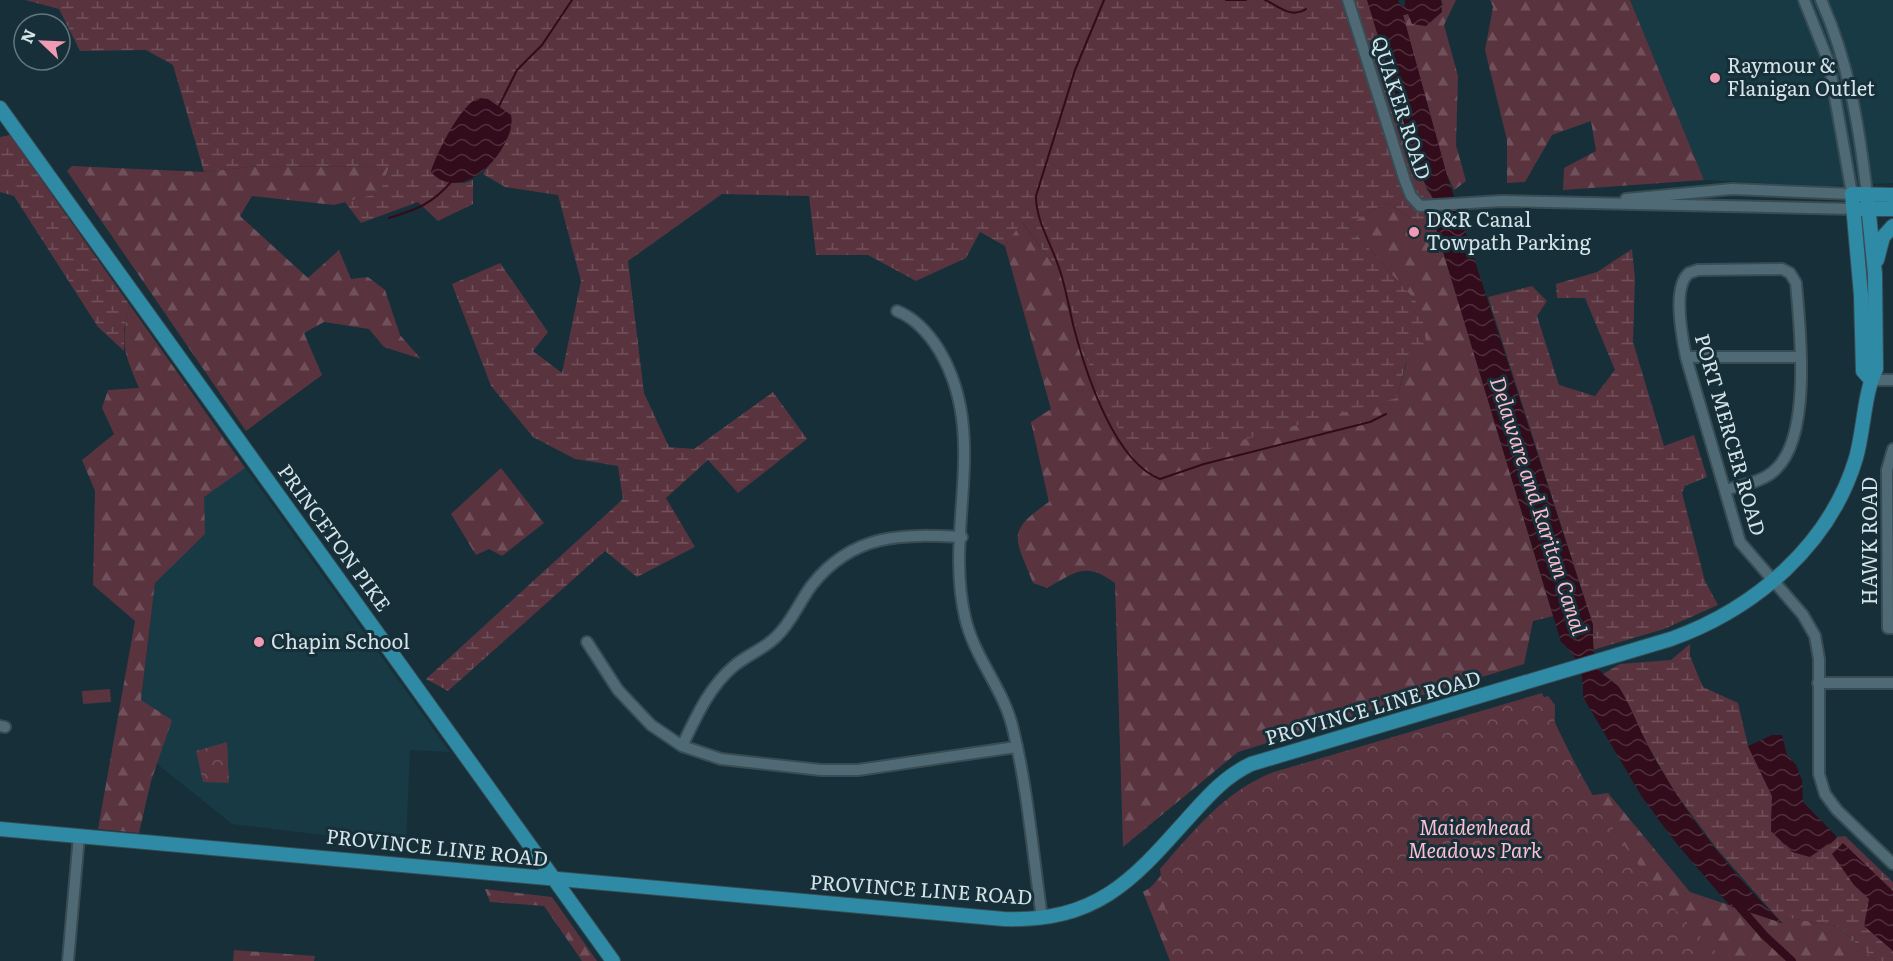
<svg xmlns="http://www.w3.org/2000/svg" width="1893" height="961" font-family="Literata,serif">
<defs>
<pattern id="forest-firs" width="22" height="20" patternUnits="userSpaceOnUse" patternTransform="scale(1.5)"><rect width="22" height="20" fill="#59343f"/><path d="M5 1l3.5 6h-7zM16 11l3.5 6h-7z" fill="#70515b"/></pattern>
<pattern id="wetland-marsh" width="20" height="14" patternUnits="userSpaceOnUse" patternTransform="scale(1.5)"><rect width="20" height="14" fill="#59343f"/><path d="M1 5h8M5 5V1M11 12h8M15 12V8" fill="none" stroke="#70515b"/></pattern>
<pattern id="park-crowns" width="20" height="18" patternUnits="userSpaceOnUse" patternTransform="scale(1.5)"><rect width="20" height="18" fill="#59343f"/><path d="M2 6a3 3 0 1 1 6 0M12 15a3 3 0 1 1 6 0" fill="none" stroke="#70515b"/></pattern>
<pattern id="water-waves" width="16" height="10" patternUnits="userSpaceOnUse" patternTransform="scale(1.5)"><rect width="16" height="10" fill="#320c1a"/><path d="M0 5q4-4 8 0t8 0" fill="none" stroke="#4f2f3b"/></pattern>
</defs>
<rect width="100%" height="100%" fill="#162f38"/>
<path fill="#173a45" d="M1630,0H1893V183L1826,186L1704,180Z
M222,435L450,752L410,750L406,845L232,824L136,747L168,470Z"/>
<path fill="#59343f" d="M110,689L111,702L83,704L82,691Z"/>
<path fill="url(#forest-firs)" d="M1441,0H1456L1444,25L1458,76L1456,145L1466,181L1454,190L1446,172L1403,15L1443,5Z
M1490,0H1630L1704,180L1563,190L1564,168L1596,151L1591,121L1552,135L1525,182L1507,183V140L1485,50L1493,7Z
M72,166L204,172L258,166L389,167L380,193L334,205L252,196L240,216L308,278L339,250L351,279L368,277L385,290L400,335L421,359L384,347L369,329L324,322L304,333L322,375L246,431L67,171Z
M1385,203C1403,210 1414,226 1435,225L1553,616L1533,621L1524,664L1238,752L1123,847L1115,583C1085,561 1076,572 1047,588L1033,583C1015,537 1005,532 1049,502L1031,422L1051,409L1005,246L1021,221L1060,273L1101,403L1397,398L1421,307L1348,225Z
M129,304L245,468L204,497L205,534L155,583L141,700L172,720L151,781L139,833L98,829L135,621L93,585L95,491L82,460L114,434L102,408L108,390L139,388C123,350 121,345 129,304Z
M501,468L544,523L502,556L489,549L476,555L451,514Z
M1548,696L1555,705L1554,777L1579,797L1608,793L1690,892L1782,923L1789,918L1837,926L1876,961H1699L1321,764Z
M1183,850L1212,961H1170L1143,892L1151,887Z
M485,889L552,897L597,961H582L544,906L490,902Z
M234,950L315,956L314,961H233Z"/>
<path fill="url(#wetland-marsh)" d="M25,0H1367L1427,190C1436,201 1441,211 1435,225C1414,226 1403,210 1385,203L1348,225L1421,307L1427,350L1406,362L1397,398L1183,456L1136,453L1101,403L1060,273L1022,222L1005,246L980,232L966,258L916,281L868,255H816L809,196L722,194L628,261L644,393L669,447L694,449L773,392L807,439L738,493L708,460L666,498L695,547L637,577L605,551L448,691L426,679L623,499L618,466L575,459L533,437L491,386L452,284L500,263L548,332L533,351L562,373L581,281L558,195L505,187L483,174L511,129L438,156L434,162L450,182L464,183L473,180V204L438,221L418,202L361,223L345,202L380,193L389,167L258,166L204,172L173,65L146,50L80,51L59,9Z
M10,135L129,304L124,330V351L98,327L14,196L0,192V137Z
M1632,249L1635,279L1633,342L1664,446L1694,435L1707,477L1685,486L1682,493L1705,581L1718,605L1664,629L1593,650V625L1488,297L1532,286L1547,301L1537,316L1559,385L1595,396L1615,370L1585,298H1557L1556,284L1597,272Z
M1690,644V656L1703,687L1738,703L1748,746L1772,796L1771,831C1792,839 1821,860 1837,837L1845,836L1893,882V961H1876L1837,926L1789,918L1782,923L1717,849L1674,791L1640,732L1618,686L1603,674L1620,664L1671,660Z"/>
<path fill="url(#park-crowns)" d="M1542,693C1585,795 1643,886 1726,961H1172L1160,869C1194,831 1224,791 1274,772Z
M227,742L229,783L203,782L196,751Z"/>
<path fill="url(#water-waves)" d="M1367,0H1398L1401,7L1405,5V0H1441L1442,12L1426,26L1412,24L1408,14L1403,15L1446,172L1593,625C1593,641 1592,666 1606,677C1612,682 1618,684 1622,692C1634,713 1642,736 1654,757C1688,818 1733,874 1782,923L1730,906L1676,843L1642,797L1583,697C1584,674 1579,657 1561,642L1435,225C1443,206 1428,193 1421,175C1401,118 1385,58 1367,0Z
M479,98L488,99L511,115C518,143 465,209 431,172C436,154 462,102 479,98Z
M1772,735H1782L1787,755L1796,765L1802,780L1803,802L1837,837C1829,847 1820,849 1810,857L1792,852L1771,831L1772,796L1748,746Z
M1843,843L1893,891V951L1864,926L1869,899L1854,885L1832,854Z"/>
<g fill="none" stroke-linecap="round" stroke-linejoin="round">
<path stroke="#320c1a" stroke-width="2" d="M1104,0L1075,70L1036,196C1036,221 1050,241 1058,265C1066,286 1069,310 1075,332C1087,376 1115,462 1160,479L1204,464L1370,422L1386,414
M1226,0H1246
M1265,0C1279,6 1291,19 1306,9
M498,108L517,70L542,45L572,0
M389,218C418,209 432,204 452,181"/>
<path stroke="#320c1a" stroke-width="8" d="M1736,903L1764,935L1792,961"/>
<g stroke="#374c53" stroke-width="14">
<path id="minor" d="M1348,0L1405,181L1411,196L1420,206L1502,201L1854,209
M1821,0C1849,62 1859,127 1867,194
M1626,199L1732,189L1852,194L1829,63L1804,0
M897,311C915,318 929,334 939,350C990,435 944,528 965,617C974,658 1004,689 1013,729C1028,790 1033,856 1042,918
M1686,357H1800
M1871,380H1893
M1893,449L1887,470L1888,628H1893
M1725,490C1741,485 1764,482 1776,469C1812,435 1800,329 1796,283L1790,273L1782,269L1698,270L1689,273C1672,287 1682,337 1686,357L1740,542L1803,615L1815,636L1819,659V774L1825,794L1837,810L1893,864
M587,642L618,690L651,725L682,746L721,759L821,770H858L1016,747
M1818,683H1893
M0,726L5,727
M682,746C696,717 709,687 734,666C747,655 764,649 776,637C792,622 799,602 812,585C853,533 902,534 962,537
M68,961L79,836"/>
</g>
<g stroke="#374c53" stroke-width="16">
<path id="major" d="M0,108L613,961
M1862,209H1893
M1877,260L1883,237L1893,226
M1871,380L1863,371L1861,295L1852,194L1893,195
M0,829L1004,919C1097,922 1132,881 1189,817C1208,796 1224,777 1251,764L1671,639C1755,609 1830,545 1856,458C1864,430 1864,393 1876,369L1875,274L1867,194"/>
</g>
<use href="#minor" stroke="#4f6a74" stroke-width="10"/>
<use href="#major" stroke="#2f8aa5" stroke-width="14"/>
</g>
<g fill="#f19ab4" stroke="#162f38" stroke-width="2">
<circle cx="1715" cy="78" r="6"/>
<circle cx="1414" cy="232" r="6"/>
<circle cx="259" cy="642" r="6"/>
</g>
<g text-anchor="middle" stroke-width="6" stroke-linejoin="round" paint-order="stroke">
<g font-size="20" fill="#d4e3e8" stroke="#162f38" text-anchor="start">
<text x="1727" y="73">Raymour &amp;<tspan x="1727" dy="23">Flanigan Outlet</tspan></text>
<text x="1426" y="227">D&amp;R Canal<tspan x="1426" dy="23">Towpath Parking</tspan></text>
<text x="271" y="649">Chapin School</text>
</g>
<g font-size="20" fill="#d4e3e8" stroke="#162f38">
<text transform="translate(1401 108) rotate(72)" y="7">QUAKER ROAD</text>
<text transform="translate(1730 435) rotate(74)" y="7">PORT MERCER ROAD</text>
<text transform="translate(334 538) rotate(54)" y="7">PRINCETON PIKE</text>
<text transform="translate(1870 541) rotate(-90)" y="7">HAWK ROAD</text>
<text transform="translate(1373 708) rotate(-16)" y="7">PROVINCE LINE ROAD</text>
<text transform="translate(437 848) rotate(6)" y="7">PROVINCE LINE ROAD</text>
<text transform="translate(921 890) rotate(4)" y="7">PROVINCE LINE ROAD</text>
</g>
<g font-size="20" font-style="italic" fill="#febfd1" stroke="#162f38">
<text x="1475" y="835">Maidenhead<tspan x="1475" dy="23">Meadows Park</tspan></text>
</g>
<g font-size="21" font-style="italic" fill="#fabbcc" stroke="#162f38">
<text transform="translate(1538 506) rotate(72)" y="7">Delaware and Raritan Canal</text>
</g>
</g>
<g transform="translate(42 42) rotate(293)"><circle r="28" fill="#162f38" stroke="#62777e" stroke-width="1.5"/>
<path d="M0-4.5L10 22L0 15L-10 22Z" fill="#f19ab4"/>
<text y="-9" font-size="16" font-weight="bold" text-anchor="middle" fill="#d4e3e8">N</text>
</g>
</svg>
